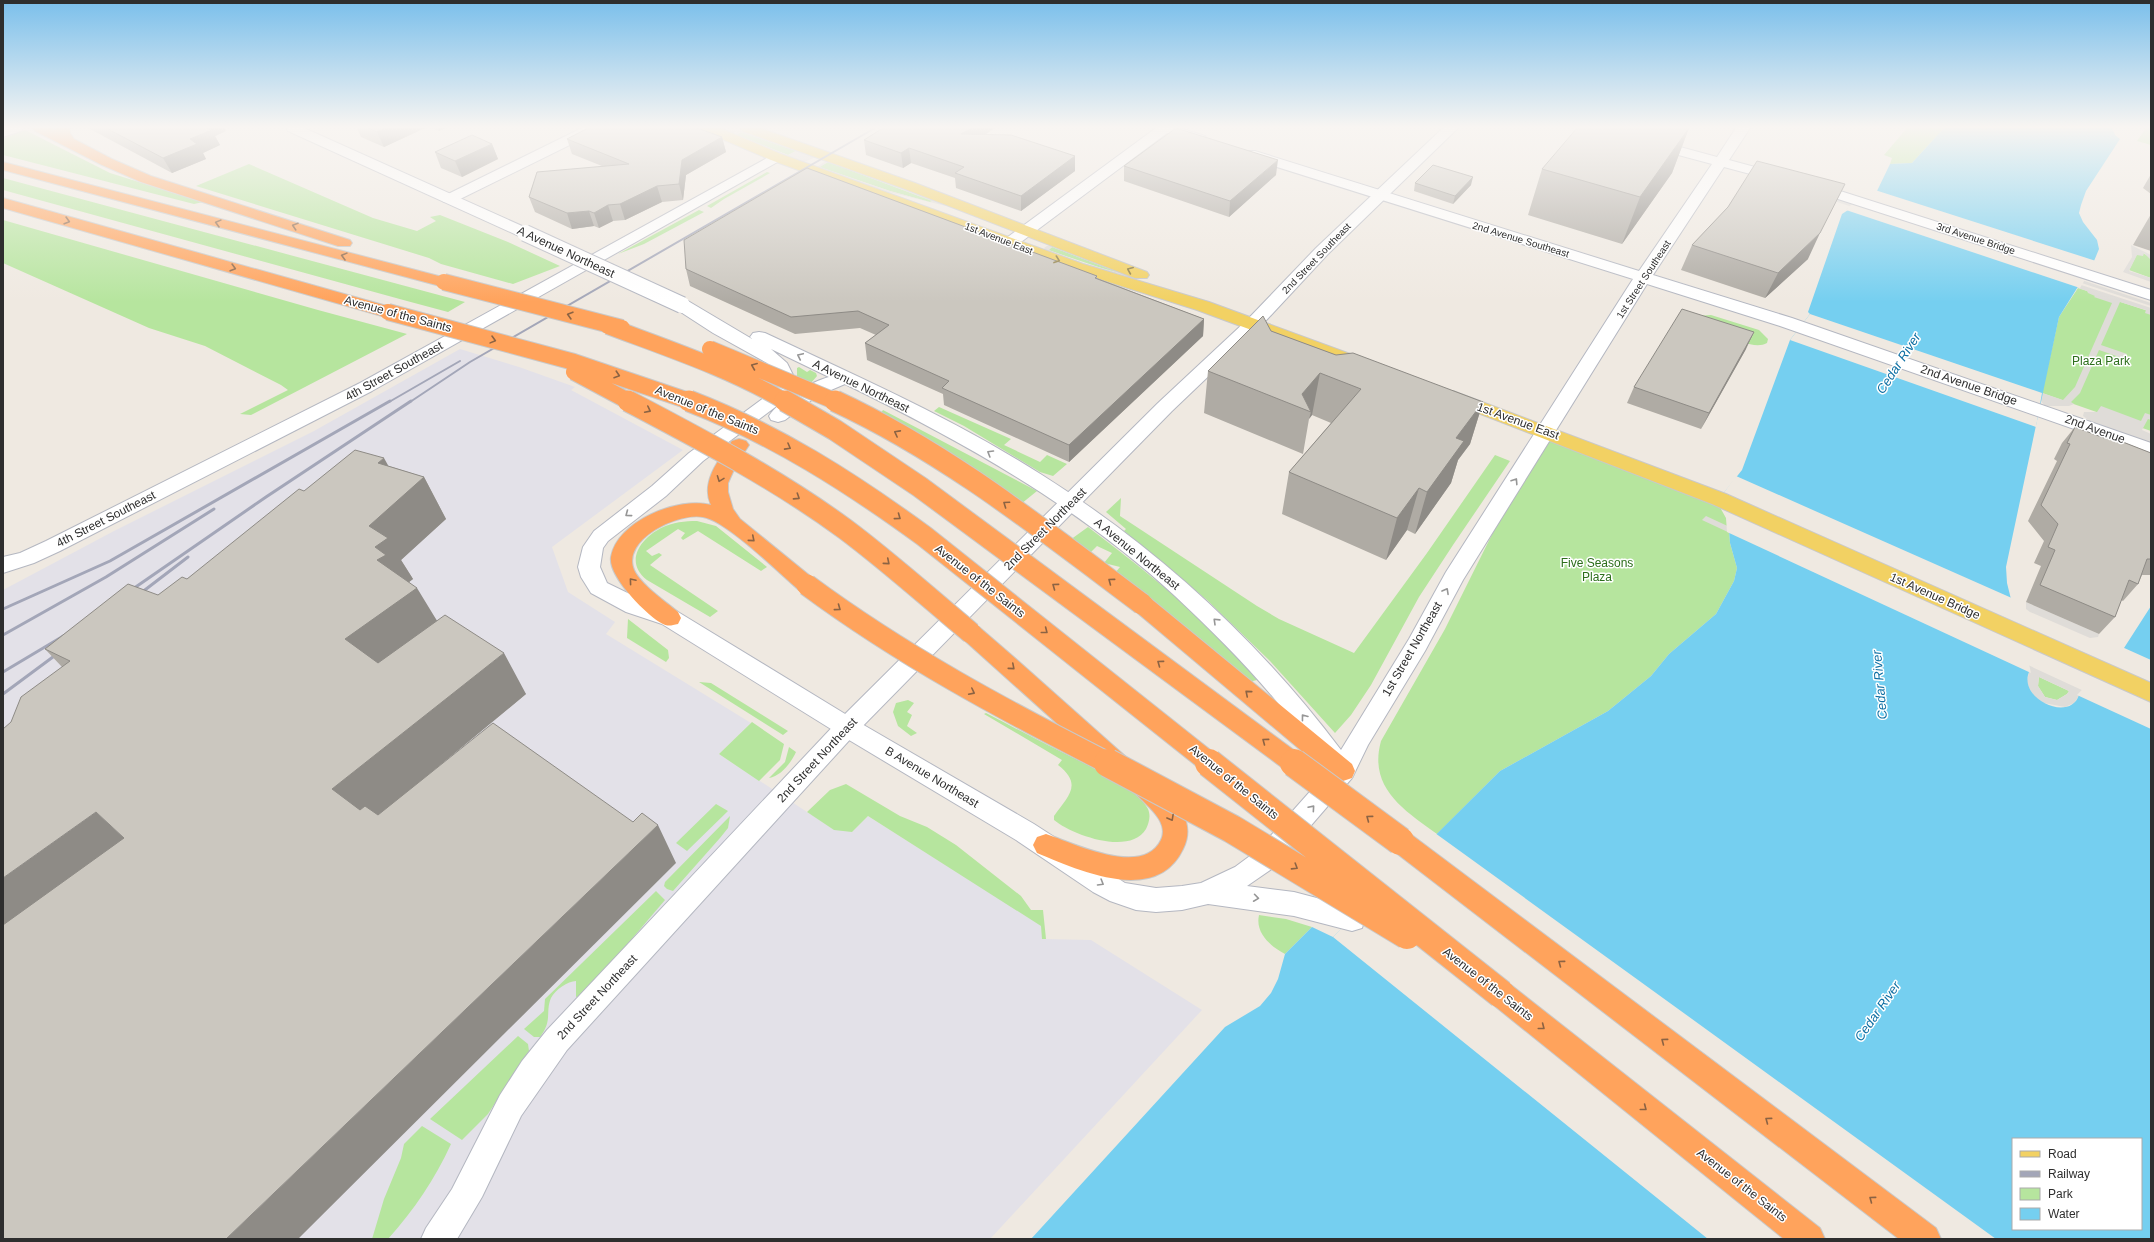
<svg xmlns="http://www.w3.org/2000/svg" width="2154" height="1242" font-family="Helvetica,sans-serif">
<rect width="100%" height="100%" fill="#efe9e1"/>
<path fill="#e3e1e8" d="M460,349L519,367L575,387L571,390L683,450L552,547L568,592L615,622L606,634L751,723L719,754L810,814L852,832L868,816L1042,926V939L1091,940L1202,1010L990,1239H3V590L114,531L314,431Z"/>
<path fill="#b6e59e" d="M1907,128H1944L1912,163L1890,164L1892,158L1884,155Z
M2146,128H2151V145L2137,141Z
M25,130L110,173L203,202L194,204L3,155V139Z
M741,132L796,151L788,155L736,135Z
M828,162L933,201L930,202L890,191L819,167Z
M249,164L373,218L417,231L436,221L430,217L440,215L508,242L560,266L513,284L441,264L429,258L196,186Z
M767,172L770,173L724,199L711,208L707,206Z
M3,178L465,302L448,312L407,301L3,190Z
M699,210L704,212L644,244L618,254Z
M3,220L318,310L407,334L251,415L240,414L288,390L281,385L205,346L149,328L3,263Z
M1052,247L1118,272L1116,273L1048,250Z
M2143,253L2151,258V278L2129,270L2137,254Z
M2078,288L2151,312V431L2042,393L2059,317Z
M1711,315L1759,330L1768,339L1767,343C1749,353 1714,326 1697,316Z
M799,367L807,372L810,370L816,373L817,376L811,383L797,377V368Z
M939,407L1011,439L1004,445L1040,462L1047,455L1067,464L1053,476L1040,472L964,426L934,411Z
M883,410L1037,491L1021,504L881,413Z
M1546,432L1718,500L1728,517L1730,543L1737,568L1734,581L1716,614L1669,654L1651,676L1608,711L1500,771L1437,834C1404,810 1368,788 1381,741L1445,629L1530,458Z
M1495,455L1510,461L1453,545L1419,597L1371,685L1351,715L1335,733L1270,661L1207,600L1124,531L1126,529L1106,512L1121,498L1120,516L1257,606L1279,619L1354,653L1427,553Z
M697,521L716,526L767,567L761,571L698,531L683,540L681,538L685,533L678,529L646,551L652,556L659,553L662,555L650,565L718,611L710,617L647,580C624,562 640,539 661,528C673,522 685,521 697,521Z
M1088,527C1147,572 1210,621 1257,680L1249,682L1202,640L1115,573L1120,567L1104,563L1112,553L1097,546L1089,554L1070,540Z
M628,619L668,650L669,658L666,662L627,638Z
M2039,677L2069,691L2067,694L2057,700L2045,697L2038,686Z
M699,682L711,683L788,731L783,735Z
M908,700L914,703L907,712L912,715L907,726L917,733L911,736L898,726L893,712L896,703Z
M986,713C1004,722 1022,732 1040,741C1064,754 1137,785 1148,809C1151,816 1149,823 1146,829C1130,856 1072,835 1054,820V816C1067,797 1084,785 1058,765L1062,760L984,714Z
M752,722L784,744L780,760L759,781L719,754Z
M789,747L796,752C791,763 781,776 769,778L785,762Z
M846,784L900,816L927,827L956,845L1021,896L1031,910H1043L1046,939H1042L1041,926L868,816L852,832L834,830L807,812L830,790Z
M716,804L728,811L687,851L676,843Z
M730,816L728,828L720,838L673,891L667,889L664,886L665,882Z
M656,891L665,900L584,995L576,997V981C568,981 555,990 551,998C545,1012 553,1020 540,1037H534L524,1029L544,1011L545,999Z
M1259,915L1286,919L1312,927L1285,954C1270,946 1255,933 1259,915Z
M518,1036L528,1044L529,1051L488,1114L462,1140L430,1119Z
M422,1126L451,1144C435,1179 414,1210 388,1239H372L384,1199L401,1158L404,1144Z"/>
<path fill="#dfdcd8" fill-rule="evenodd" d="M719,128L742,131L816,157L804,162ZM741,132L762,139L796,151L788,155L737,135Z
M828,161L944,205L946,206L889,192L817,167L824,162ZM828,162L932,201L930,202L890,191L820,167Z
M1819,196H1829L2151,303V306Z
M1848,208L2151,308V315L2145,313L2146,310L2120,302L2101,345L2127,354L2125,359L2099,350L2080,393L2071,402L2074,404L2069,406H2045L2035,394L1810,314L2063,400L2075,387L2112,303L2094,297L2095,296L2088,293L2087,291L1846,210Z
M2131,245L2151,255V260L2144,253L2143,256L2137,255L2129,271L2151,278V282L2123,272L2132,257Z
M1047,246H1050L1138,279L1083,264L1047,251L1044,248ZM1052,247L1117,272L1083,263L1049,250Z
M2101,406L2141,421L2145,413L2151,415V420L2148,419L2142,430L2151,434V445L2091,422L2083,416L2084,412H2097Z
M1706,516L2151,722L2079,696L2074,703L2065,707L2044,703L2035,697L2029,688L2027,681L2029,672L1702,520ZM2039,677L2069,691L2067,694L2057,700L2045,697L2038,686Z
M2026,602L2099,634L2098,637L2090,638L2030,612L2026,609Z"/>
<path fill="#75cff0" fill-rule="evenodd" d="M1944,128H2112L2115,135L2120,139L2086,191L2081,205L2079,213L2083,222L2097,240L2099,249L2094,261L2059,317L2006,567L2007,583L2029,672C2018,699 2070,723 2079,695L2124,648L2151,606V1239H1031L1225,1027L1260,1006L1271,993L1278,979L1285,954L1312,927L1333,937L1500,771L1608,711L1651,676L1669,654L1716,614L1734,581L1737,568L1730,543L1728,517L1718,500L1742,470L1790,340L1810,314L1808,312L1842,214L1877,191L1890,164L1912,163ZM2013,1139H2141V1229H2013Z"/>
<path fill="#efe9e1" d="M1875,190L2096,261L2080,288L1846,210L1851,205Z
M1810,314L2042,393L2036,427L1790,340Z
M1736,476L2014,599L2031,673L1727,532L1726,518L1717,502Z
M2122,647L2151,660V729L2077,695Z
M1435,833L1996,1239H1708L1333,937Z"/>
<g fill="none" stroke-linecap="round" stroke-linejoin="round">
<g stroke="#b4b7c1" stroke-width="2">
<path id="street" d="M582,128H600L598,131L454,202H444L441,199L444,196Z
M1443,128H1458L1328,254L1259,328L1172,411L855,734L567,1050L521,1116L482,1197L457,1239H421L426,1228L452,1189L500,1095L522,1061L547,1030L839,720L1158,403L1247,320L1316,248Z
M776,153L781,154L783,157L781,160L372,391L60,551L34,563L3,573V557L20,553L46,541L360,383Z"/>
</g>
<g stroke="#b4b7c1" stroke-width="2">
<path id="secondary" d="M3,128H23L21,131L3,137Z
M286,128H304L531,230L533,233L531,236H519L288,131Z
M1156,128H1179L1205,136L1207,139L1200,143L1167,133L1017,245H1005L1003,242L1005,239Z
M1587,128H1610L1717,157L1736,128H1750L1729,160L1785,175L1787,178L1785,181L1780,182L1724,167L1653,275L1792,318L2151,443V456L1780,326L1647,284L1463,580L1425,651L1368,745L1352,778L1276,866L1247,886L1294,892L1362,910L1365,919L1362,928L1352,931L1294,916L1208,904L1182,910L1156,912L1136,910L1110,901L1093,892L1016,840L839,734L662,624L626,612L591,593L581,577L578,567L583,547L594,531L652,486L689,453L769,394L774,386L775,375L767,363L713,333L676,309L674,305L676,301H688L752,339L750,337L753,333L759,332L765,333C859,377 954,419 1042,475C1159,549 1258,640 1341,750L1409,639L1446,572L1633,279L1245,157L1243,154L1245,151H1255L1639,271L1712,164L1589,131ZM771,349L829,377C811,382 779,400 769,416L771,420L778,422L785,420L817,396L845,384C962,441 1078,506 1175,596C1220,638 1264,683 1301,732C1307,741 1321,765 1330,769L1258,850L1235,867L1201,883L1182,886L1156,888L1125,883L1034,824L855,720L678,612L642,600L607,583L600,567L603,548L608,541L666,496L703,461L782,402L792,386L793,375L787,363Z
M1812,182L2151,290V300L1807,189L1805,186L1807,183Z"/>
</g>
<g stroke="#c9c9c9" stroke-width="2">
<path id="primary" d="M701,128H720L781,154L1083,264L1209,302L1372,362L1375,366L1372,370L1366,371L1360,370L1197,310L1071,270L771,160L703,131Z
M740,128H760L915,183L1147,272L1149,275L1147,278H1135L905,189L742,131Z
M1453,391L1726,494L2151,683V702L1712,504L1447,401L1444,397L1447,393Z"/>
</g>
<g stroke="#c9c9c9" stroke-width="2">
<path id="highway" d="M33,128H51L56,130V128H70V133L74,139L112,159L151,176L350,240L352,243L350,246H338L141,182L102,165L35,131Z
M3,162L450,279L452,282L450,285L444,287L3,170Z
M3,198L394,308L396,312L394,316H382L3,208Z
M739,439L746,441L749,445L736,465L728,483V492L733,509L740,519L815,580L818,585L815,590L807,593L799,590C779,573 727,521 703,517C679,512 621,539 634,570C640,584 666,602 678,612L681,618L678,624C672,625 669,627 663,624C647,616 608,576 611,557C617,521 679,496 711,505C700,482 720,458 732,441Z
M1142,596L1150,598L1352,764L1355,771L1352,778L1343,781L1334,778L1134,610L1131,604L1134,598Z
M971,625L979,627L1016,659L1171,797C1185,813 1193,829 1183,849C1156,906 1078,870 1037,853L1033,845L1037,837L1046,834C1073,843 1143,878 1161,840C1169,823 1150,808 1139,797L963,639L960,633L963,627Z
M1400,830L1409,833L1936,1228L1941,1239H1899L1391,849L1387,841L1391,833Z
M1501,981L1511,985L1820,1228L1825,1239H1784L1491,1003L1487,994L1491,985Z"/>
</g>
<use href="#street" fill="#fff" fill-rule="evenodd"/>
<use href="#secondary" fill="#fff" fill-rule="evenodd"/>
<use href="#primary" fill="#f2d163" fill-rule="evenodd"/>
<use href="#highway" fill="#ffa35c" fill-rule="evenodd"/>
<path stroke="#a3a6b8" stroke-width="2" d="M389,402L460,361
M410,402L470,362L875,128"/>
<path stroke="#a3a6b8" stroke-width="3" d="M127,593L266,497L411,401
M137,596L188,557
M3,609L110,561L390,401
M3,635L106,577L214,509
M3,672L70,632
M3,694L61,651"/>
<g stroke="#b4b7c1" stroke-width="18" stroke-linecap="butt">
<path id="secondary-bridge" d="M525,233L682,305"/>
</g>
<g stroke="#c9c9c9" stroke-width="18" stroke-linecap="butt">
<path id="highway-bridge-far2" d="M444,282L622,328
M388,312L574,362L692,402
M608,326C669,349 730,369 786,402
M710,349L837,402
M574,372L630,402"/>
</g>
<g stroke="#c9c9c9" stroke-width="23" stroke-linecap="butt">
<path id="highway-bridge-far1" d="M628,401C702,440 777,479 845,529C888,561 929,598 971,633
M689,401C775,434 850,482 924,536L1211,764
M785,401L835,430L920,487L1295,764
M835,401C947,453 1043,530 1142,604
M807,585C903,656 1004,710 1110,764"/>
</g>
<g stroke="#c9c9c9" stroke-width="30" stroke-linecap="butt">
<path id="highway-bridge" d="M1108,763L1232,829L1407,935
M1209,763L1501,994
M1294,763L1400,841"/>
</g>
<use href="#secondary-bridge" stroke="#fff" stroke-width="16"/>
<use href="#highway-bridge-far2" stroke="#ffa35c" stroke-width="16"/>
<use href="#highway-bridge-far1" stroke="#ffa35c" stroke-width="21"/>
<use href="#highway-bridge" stroke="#ffa35c" stroke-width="28"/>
</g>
<path fill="#afaba4" d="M90,128H224L226,131L215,136L220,145L203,153L206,159L172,173L92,130Z
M357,128H425L384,147L361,137Z
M432,128H445L439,131Z
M883,128H995L985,135L1075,156V171L1021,211L956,188L955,178L911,163L903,168L866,155L864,140Z
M1689,128L1672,173L1622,244L1528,215L1542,169Z
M722,137L726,152L686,175L683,200L662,202L625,220L613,221L599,228L594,226L572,229L535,212L529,197L602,166L572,154L567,139Z
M492,144L498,159L462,177L441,168L435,152Z
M1124,166L1276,175L1229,217L1124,181Z
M2151,174V194L2143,188Z
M1415,183L1471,185L1453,204L1414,191Z
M2151,214V251L2133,245Z
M1692,245L1808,259L1765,298L1681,270Z
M686,269L1097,276V278L1204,319L1203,336L1069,462L944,405L943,394L867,360L865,343L876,335L860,328L795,334L690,286Z
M1271,331L1336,355L1483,402L1470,444L1458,460L1451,483L1415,534L1407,530L1386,560L1282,514L1289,472L1331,423L1312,415L1309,419L1303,454L1204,413L1208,371Z
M1746,349L1701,429L1627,403L1634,387Z
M2075,427L2103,438L2105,435L2151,453V575H2142L2138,584L2123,601L2121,600L2115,617L2099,634L2026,602L2041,566L2034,563L2044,541L2028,521L2057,461L2054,459L2062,443Z
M389,466L424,477L446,519L401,560L413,579L409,582L437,621L526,694L432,772L676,863L11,722L62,667L45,649L158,595L187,579L304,491Z"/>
<path fill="#8e8b86" d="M200,128H224L226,131L215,136L220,145L203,153L206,159L172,173L163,158L190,139Z
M385,128H425L384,147L377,132Z
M438,128H445L439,131Z
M971,128H995L962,149L961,134Z
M1689,128L1672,173L1622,244L1640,197Z
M722,137L726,152L686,175L683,200L679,184L682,160Z
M492,144L498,159L462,177L455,161Z
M909,148L911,163L903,168L901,153Z
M1075,156V171L1021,211V196Z
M1278,160L1276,175L1229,217L1230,201Z
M1473,177L1471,185L1453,204L1455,196Z
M657,186L662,202L625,220L620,204Z
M608,205L613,221L599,228L594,213Z
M589,211L594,226L572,229L567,213Z
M1820,233L1808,259L1765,298L1778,273Z
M1204,319L1203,336L1069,462V445Z
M1754,332L1746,349L1701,429L1709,413Z
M1320,373L1312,415L1309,419L1311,412L1302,394Z
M1483,402L1470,444L1458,460L1451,483L1415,534L1427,492L1456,438Z
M384,458L404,494L424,477L446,519L401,560L413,579L404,586L417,588L442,629L373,680L345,639L377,560L375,547L369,526L378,463Z
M1419,488L1407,530L1386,560L1397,518Z
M504,653L526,694L364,828L332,789Z
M96,812L138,851L3,937V878Z
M658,825L676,863L298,1239H226Z"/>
<path fill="#cbc7bf" stroke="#8e8b86" d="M106,128H206L212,130L190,139L197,144L163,158Z
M368,128H385L377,132Z
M588,128H697L722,137L682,160L679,184L657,186L620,204L608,205L594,213L589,211L567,213L529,197L537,172L629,164L567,139Z
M883,128H971L961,134L1011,135L1075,156L1021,196L955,173L964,167L909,148L901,153L864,140Z
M1176,128L1278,160L1230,201L1124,166Z
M1577,128H1689L1640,197L1542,169Z
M472,135L492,144L455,161L435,152Z
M1757,161L1845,184L1820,233L1778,273L1692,245L1728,207Z
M1433,165L1473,177L1455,196L1415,183Z
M807,168L1097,276L1095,278L1204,319L1069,445L942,388L949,381L865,343L889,325L858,311L791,317L686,269L684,240Z
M1682,309L1754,332L1709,413L1634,387Z
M1263,316L1271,331L1336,355L1353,353L1483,402L1456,438L1464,441L1427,492L1419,488L1397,518L1289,472L1361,389L1320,373L1302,394L1311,412L1208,371Z
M2075,427L2104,438L2105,435L2151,453V559H2147L2138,584L2129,580L2115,617L2040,585L2055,550L2048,547L2058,524L2041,505L2070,444L2067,443Z
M355,450L384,458L378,463L424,477L369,526L388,538L375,547L386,555L377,560L417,588L345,639L378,663L445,615L504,653L332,789L360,810L365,806L378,815L493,723L633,822L642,813L658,825L226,1239H3V925L124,838L96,812L3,878V729L11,722L21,697L70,661L45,649L128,584L158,595L182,577L187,579L299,489L304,491Z"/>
<defs><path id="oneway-chevron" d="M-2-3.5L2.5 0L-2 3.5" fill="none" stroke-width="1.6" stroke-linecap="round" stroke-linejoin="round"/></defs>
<g stroke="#8c6343">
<use href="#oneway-chevron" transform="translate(67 221) rotate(16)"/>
<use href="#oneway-chevron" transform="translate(218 223) rotate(-165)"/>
<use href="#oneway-chevron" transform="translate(295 226) rotate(-162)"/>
<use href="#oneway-chevron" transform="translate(344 256) rotate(-165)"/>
<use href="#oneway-chevron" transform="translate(233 268) rotate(16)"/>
<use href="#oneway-chevron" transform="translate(570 315) rotate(-164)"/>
<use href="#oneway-chevron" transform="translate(493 340) rotate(15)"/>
<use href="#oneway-chevron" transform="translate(754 366) rotate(-158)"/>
<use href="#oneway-chevron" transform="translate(617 375) rotate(18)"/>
<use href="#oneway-chevron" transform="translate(648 410) rotate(27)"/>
<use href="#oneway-chevron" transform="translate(897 433) rotate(-152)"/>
<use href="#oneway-chevron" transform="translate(788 447) rotate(29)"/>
<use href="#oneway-chevron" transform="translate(720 479) rotate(111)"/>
<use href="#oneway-chevron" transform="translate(797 497) rotate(33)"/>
<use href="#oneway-chevron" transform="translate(1006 504) rotate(-145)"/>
<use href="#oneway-chevron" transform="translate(898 517) rotate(36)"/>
<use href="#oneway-chevron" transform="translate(752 539) rotate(40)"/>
<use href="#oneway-chevron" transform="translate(887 562) rotate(40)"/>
<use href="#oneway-chevron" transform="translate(632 581) rotate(-130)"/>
<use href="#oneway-chevron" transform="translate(1111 581) rotate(-143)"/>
<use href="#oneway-chevron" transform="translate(1055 586) rotate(-144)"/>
<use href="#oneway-chevron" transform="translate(838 608) rotate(36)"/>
<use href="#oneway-chevron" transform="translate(1045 631) rotate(38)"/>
<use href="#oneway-chevron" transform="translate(1160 663) rotate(-144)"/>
<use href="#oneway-chevron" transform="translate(1012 667) rotate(41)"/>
<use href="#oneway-chevron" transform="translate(972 692) rotate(27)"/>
<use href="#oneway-chevron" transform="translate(1248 693) rotate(-140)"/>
<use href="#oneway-chevron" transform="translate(1265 741) rotate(-143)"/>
<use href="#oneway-chevron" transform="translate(1171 818) rotate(61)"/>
<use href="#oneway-chevron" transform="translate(1369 818) rotate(-143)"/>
<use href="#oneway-chevron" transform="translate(1295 867) rotate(32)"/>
<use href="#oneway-chevron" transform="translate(1561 963) rotate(-143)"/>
<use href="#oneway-chevron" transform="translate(1542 1027) rotate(38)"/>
<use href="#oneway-chevron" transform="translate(1664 1041) rotate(-143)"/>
<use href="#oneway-chevron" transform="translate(1644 1108) rotate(38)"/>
<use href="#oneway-chevron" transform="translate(1768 1120) rotate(-143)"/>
<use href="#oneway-chevron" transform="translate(1872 1199) rotate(-143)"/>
</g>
<g stroke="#908048">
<use href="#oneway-chevron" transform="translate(1057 260) rotate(20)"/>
<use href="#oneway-chevron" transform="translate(1130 270) rotate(-157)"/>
</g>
<g stroke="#969696">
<use href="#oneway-chevron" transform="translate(800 356) rotate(-155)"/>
<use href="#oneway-chevron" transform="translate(990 453) rotate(-149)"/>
<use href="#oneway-chevron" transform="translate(1515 481) rotate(-57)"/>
<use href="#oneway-chevron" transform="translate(628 514) rotate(143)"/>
<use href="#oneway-chevron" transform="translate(1446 591) rotate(-61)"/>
<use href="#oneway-chevron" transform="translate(1216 621) rotate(-136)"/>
<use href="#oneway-chevron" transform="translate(1304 717) rotate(-128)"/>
<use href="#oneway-chevron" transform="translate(1312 808) rotate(-49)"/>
<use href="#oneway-chevron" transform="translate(1101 883) rotate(31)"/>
<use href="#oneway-chevron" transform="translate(1256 898) rotate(8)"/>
</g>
<linearGradient id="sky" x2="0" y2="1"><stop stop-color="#7abfeb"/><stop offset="0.42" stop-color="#f8f5f2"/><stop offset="1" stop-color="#f8f5f2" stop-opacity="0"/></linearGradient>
<rect width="2154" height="302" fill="url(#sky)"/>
<g text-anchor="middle" stroke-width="3" stroke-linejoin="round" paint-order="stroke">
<g font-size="10" fill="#2e2e2e" stroke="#fff">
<text transform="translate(999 238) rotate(21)" y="4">1st Avenue East</text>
<text transform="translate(1976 238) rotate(18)" y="4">3rd Avenue Bridge</text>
<text transform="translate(1521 239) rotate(17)" y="4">2nd Avenue Southeast</text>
<text transform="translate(1316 258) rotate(-46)" y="4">2nd Street Southeast</text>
<text transform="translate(1643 279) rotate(-57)" y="4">1st Street Southeast</text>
</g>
<g font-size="12" fill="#2e2e2e" stroke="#fff">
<text transform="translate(566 252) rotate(25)" y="4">A Avenue Northeast</text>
<text transform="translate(398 314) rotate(15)" y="4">Avenue of the Saints</text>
<text transform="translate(394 371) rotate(-29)" y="4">4th Street Southeast</text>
<text transform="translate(1969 385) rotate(19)" y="4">2nd Avenue Bridge</text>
<text transform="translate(861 386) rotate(26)" y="4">A Avenue Northeast</text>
<text transform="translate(707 410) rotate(22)" y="4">Avenue of the Saints</text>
<text transform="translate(1518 421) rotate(20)" y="4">1st Avenue East</text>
<text transform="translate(2095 429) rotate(20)" y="4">2nd Avenue</text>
<text transform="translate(106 519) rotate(-27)" y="4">4th Street Southeast</text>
<text transform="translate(1045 529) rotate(-45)" y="4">2nd Street Northeast</text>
<text transform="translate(1137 554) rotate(39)" y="4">A Avenue Northeast</text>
<text transform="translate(980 581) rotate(38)" y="4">Avenue of the Saints</text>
<text transform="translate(1935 596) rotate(24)" y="4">1st Avenue Bridge</text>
<text transform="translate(1412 649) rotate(-60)" y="4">1st Street Northeast</text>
<text transform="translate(817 760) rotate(-47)" y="4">2nd Street Northeast</text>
<text transform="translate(932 777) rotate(31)" y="4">B Avenue Northeast</text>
<text transform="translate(1234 782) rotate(39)" y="4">Avenue of the Saints</text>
<text transform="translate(1488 984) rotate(38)" y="4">Avenue of the Saints</text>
<text transform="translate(597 997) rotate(-47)" y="4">2nd Street Northeast</text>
<text transform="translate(1742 1185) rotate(38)" y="4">Avenue of the Saints</text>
</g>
<g font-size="12" fill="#2c6e1b" stroke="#fff">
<text x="2101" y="365">Plaza Park</text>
<text x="1597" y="567">Five Seasons<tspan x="1597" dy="14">Plaza</tspan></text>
</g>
<g font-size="13" font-style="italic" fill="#0d6fa3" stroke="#fff">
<text transform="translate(1898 363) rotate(-57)" y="5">Cedar River</text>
<text transform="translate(1879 685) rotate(-95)" y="5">Cedar River</text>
<text transform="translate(1877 1011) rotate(-55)" y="5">Cedar River</text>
</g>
</g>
<rect width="2154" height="1242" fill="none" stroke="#2e2e2e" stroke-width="8"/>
<rect x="2012" y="1138" width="130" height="92" fill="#ffffff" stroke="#ababab"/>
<rect x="2020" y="1151" width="20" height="6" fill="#f2d163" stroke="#ababab"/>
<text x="2048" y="1158" font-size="12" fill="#2e2e2e">Road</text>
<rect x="2020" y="1171" width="20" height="6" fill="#a3a6b8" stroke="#ababab"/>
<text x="2048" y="1178" font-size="12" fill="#2e2e2e">Railway</text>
<rect x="2020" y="1188" width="20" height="12" fill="#b6e59e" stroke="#ababab"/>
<text x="2048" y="1198" font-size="12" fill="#2e2e2e">Park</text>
<rect x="2020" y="1208" width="20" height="12" fill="#75cff0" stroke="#ababab"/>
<text x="2048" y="1218" font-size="12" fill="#2e2e2e">Water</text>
</svg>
